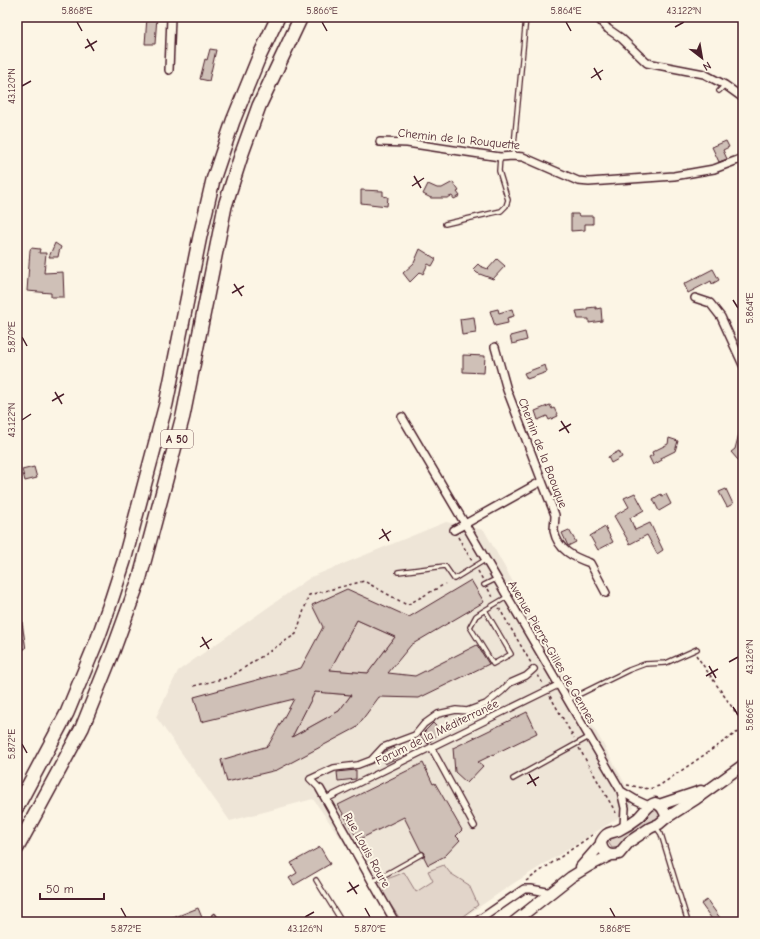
<svg xmlns="http://www.w3.org/2000/svg" width="760" height="939" font-family="'Comic Neue',sans-serif">
<rect width="100%" height="100%" fill="#fcf5e5"/>
<filter id="ink" filterUnits="userSpaceOnUse"><feTurbulence type="fractalNoise" baseFrequency=".025" numOctaves="2"/><feDisplacementMap in="SourceGraphic" scale="8" xChannelSelector="R" yChannelSelector="G"/><feConvolveMatrix kernelMatrix="1 2 1 2 8 2 1 2 1" color-interpolation-filters="sRGB"/></filter>
<g filter="url(#ink)">
<path fill="#eee5d7" d="M446,522L484,530L623,780L634,808L514,883L457,922H400L313,799L230,821L156,717L178,671L311,577Z"/>
<path fill="#e2d5ca" stroke="#967a7a" d="M357,620L395,637L368,673L330,670Z
M315,692L351,695L339,711L292,737Z
M657,809L660,815L657,822C643,824 627,836 618,847L612,848L608,842L611,836L650,810Z
M444,865L450,873L469,885L478,905L455,922H402L377,884C386,878 395,877 404,872L416,892L433,881L428,871Z"/>
<path fill="#cfc0b7" stroke="#4a1f2b" fill-rule="evenodd" d="M147,17H157L155,44H145Z
M210,49L216,50L209,81L200,79L205,59L207,60Z
M726,141L729,147L723,150L727,159L719,162L712,147Z
M453,182L459,191L457,192L460,196L454,199L452,196L447,198H431L423,194L428,184L437,188H442Z
M361,190L383,191V196L388,197L387,206L361,203Z
M571,214H578L579,216H593V224H585V230L571,231Z
M55,243L61,247L59,252L58,257H49Z
M31,248L40,249L39,253H46L44,273L63,272L64,297H51V293L27,291L30,250Z
M420,249L436,259L432,266L428,264L423,274L420,272L410,282L403,273L414,263Z
M497,259L505,266L493,279L477,273L473,269L478,264L480,266L488,269Z
M713,269L719,280L712,284L711,281L688,293L684,284Z
M596,307V309L601,308L602,321L589,323V319H578L576,311L587,310V308Z
M498,309L499,313L512,309L514,316L507,318L508,323L495,326L490,311Z
M474,317L476,333L462,335L460,319Z
M525,332L527,340L512,344L510,336Z
M463,355L485,356L484,373L463,372Z
M545,365L547,372L527,379L524,373Z
M550,405L552,409L554,408L558,416L549,420L547,416L538,420L535,411Z
M741,426L743,427V456L738,460L731,452L735,449Z
M669,438L678,441L675,451L661,458L662,460L653,465L649,457L653,455L652,452L668,444Z
M619,451L622,457L611,463L608,457Z
M34,467L37,478L25,481L22,470Z
M726,489L733,504L727,507L719,492Z
M635,493L644,510L630,518L635,530L650,523L663,550L657,554L647,535L630,544L614,516L629,507L624,498Z
M661,494L662,496L666,494L671,504L659,511L653,499Z
M605,527L613,542L598,550L590,536Z
M569,530L576,542L568,546L562,533Z
M471,580L484,602L411,645L388,673L415,676L477,645L489,664L419,698L379,697L356,728L277,770L227,782L221,760L268,746L294,699L201,722L194,697L301,668L323,627L312,605L347,589L409,617ZM357,620L395,637L368,673L330,670ZM315,692L351,695L339,711L292,737Z
M527,712L537,733L478,762L483,766L467,783L455,772L453,748Z
M433,723L441,731L428,744L420,736Z
M394,747L399,757L385,764L381,756L384,752Z
M423,763L433,784L435,783L462,830L456,836L460,840L445,856L428,865L424,857L425,853L421,851L404,817L358,840L338,805Z
M356,770V779L338,781L337,772Z
M320,847L330,864L294,885L289,878L297,873L291,863Z
M707,900L723,922H714L701,904Z
M198,908L203,920L198,922H163Z"/>
<g fill="none" stroke-linecap="round" stroke-linejoin="round">
<g stroke="#4a1f2b" stroke-width="6">
<path id="service" d="M719,91L725,85
M513,156L526,17
M445,224L501,211L506,206L508,200L499,171L500,157
M398,572L445,566L454,579L485,560
M484,585L496,579
M17,604L23,647
M485,610L476,616L470,627L493,664L511,654L485,610L507,597
M568,700L629,670L645,664L666,663L697,649
M513,779L589,737
M656,827L661,834L687,919
M316,880L342,922
M372,882L422,854
M214,916L218,922
M386,922L392,917"/>
</g>
<g stroke="#4a1f2b" stroke-width="8">
<path id="pedestrian" d="M431,747L474,826
M320,789L310,779L334,768L358,765L371,760L383,747L415,735L424,724L438,714L456,710L467,711L486,704L502,691L510,683L526,676L534,669
M326,799L558,685"/>
</g>
<g stroke="#4a1f2b" stroke-width="10">
<path id="minor" d="M597,17L608,29L621,38L647,63L704,74L725,85L743,98
M169,70L171,17
M380,142L407,143L500,157L513,156L523,157L578,181L589,182L674,176L714,169L743,158
M695,298L710,303L721,317L743,365
M495,347L507,390L555,515C555,520 554,526 554,531C558,550 573,557 590,563L606,593
M402,417L465,524L454,530
M542,481L465,524L621,791L625,808L624,826
M320,789L395,922
M621,791L636,800L649,806
M476,922L524,889H531L552,893"/>
</g>
<g stroke="#4a1f2b" stroke-width="13">
<path id="secondary" d="M659,805L701,791
M666,818C665,810 662,805 655,803C647,805 644,813 638,818C633,822 625,827 619,830C609,834 607,831 601,842C602,853 609,857 619,854L629,842L650,828L659,824L666,818L696,799L743,765
M581,867L601,844
M514,922L571,877L589,866L611,855"/>
</g>
<g stroke="#4a1f2b" stroke-width="16">
<path id="motorway" d="M17,807L67,713L98,638L111,601L124,561L166,404L200,236L213,180L233,121L259,57L278,17
M17,848L82,728L113,651L140,577L183,416L225,206L242,153L259,106L301,17"/>
</g>
<path stroke="#4a1f2b" stroke-width="1.5" stroke-dasharray="3 3" stroke-linecap="butt" d="M458,537L472,561
M478,571L483,580
M488,589L493,597
M499,608L531,663
M696,655L743,723
M538,675L543,684
M194,686L230,677L296,634L309,595L364,581L407,605L445,584
M550,696L574,738
M579,748L616,813
M627,785L649,789L659,786L736,733L743,731
M526,881L595,833"/>
<use href="#service" stroke="#fcf5e5" stroke-width="3.5"/>
<use href="#pedestrian" stroke="#fcf5e5" stroke-width="5.5"/>
<use href="#minor" stroke="#fcf5e5" stroke-width="7"/>
<use href="#secondary" stroke="#fcf5e5" stroke-width="10"/>
<use href="#motorway" stroke="#fcf5e5" stroke-width="13"/>
</g>
</g>
<path fill="none" stroke="#4a1f2b" stroke-width="1.5" d="M77,22L82,31M322,22L327,31M566,22L571,31M675,27L684,22M87,39L94,51M85,48L97,41M594,68L601,80M591,78L603,70M22,86L31,81M414,176L421,188M412,186L424,178M234,284L242,296M232,293L244,286M733,300L738,308M22,337L27,346M55,392L62,404M52,401L64,394M22,420L31,414M561,421L569,433M559,431L571,424M382,529L389,541M379,539L391,531M202,637L209,649M200,647L212,639M729,662L738,657M709,666L716,678M706,676L718,669M733,707L738,715M22,744L27,753M529,774L536,786M527,784L539,777M349,882L357,894M347,892L359,885M121,908L126,917M365,908L370,917M610,908L615,917M305,917L314,912"/>
<g text-anchor="middle" stroke-width="4" stroke-linejoin="round" paint-order="stroke">
<rect fill="#fcf5e5" stroke="#7f5f63" stroke-width="1" x="161" y="430" width="32" height="18" rx="3"/>
<g font-size="11" font-weight="bold" fill="#4a1f2b">
<text x="177" y="443">A 50</text>
</g>
<g font-size="12" fill="#4a1f2b" stroke="#fcf5e5">
<text transform="translate(459 139) rotate(6)" y="4">Chemin de la Rouquette</text>
<text transform="translate(543 453) rotate(69)" y="4">Chemin de la Baouque</text>
<text transform="translate(552 652) rotate(60)" y="4">Avenue Pierre-Gilles de Gennes</text>
<text transform="translate(437 732) rotate(-26)" y="4">Forum de la Méditerranée</text>
<text transform="translate(367 850) rotate(61)" y="4">Rue Louis Roure</text>
</g>
</g>
<rect width="760" height="939" fill="none" stroke="#fcf5e5" stroke-width="44"/>
<g transform="translate(702 58) rotate(149)" stroke="#fcf5e5" stroke-width="3" paint-order="stroke">
<path d="M0-3L7 15L0 10L-7 15Z" fill="#4a1f2b"/>
<text y="-6" font-size="11" font-weight="bold" text-anchor="middle" fill="#4a1f2b">N</text>
</g>
<path d="M40 893v6h64v-6" fill="none" stroke="#4a1f2b" stroke-width="2"/>
<text x="46" y="893" font-size="12" fill="#4a1f2b" stroke="#fcf5e5" stroke-width="3" paint-order="stroke">50 m</text>
<rect x="22" y="22" width="716" height="895" fill="none" stroke="#4a1f2b" stroke-width="1.5"/>
<g font-size="10" text-anchor="middle" fill="#4a1f2b">
<text x="77" y="14">5.868°E</text>
<text x="322" y="14">5.866°E</text>
<text x="566" y="14">5.864°E</text>
<text x="684" y="14">43.122°N</text>
<text transform="translate(11 86) rotate(-90)" y="4">43.120°N</text>
<text transform="translate(749 308) rotate(-90)" y="4">5.864°E</text>
<text transform="translate(11 337) rotate(-90)" y="4">5.870°E</text>
<text transform="translate(11 420) rotate(-90)" y="4">43.122°N</text>
<text transform="translate(749 657) rotate(-90)" y="4">43.126°N</text>
<text transform="translate(749 715) rotate(-90)" y="4">5.866°E</text>
<text transform="translate(11 744) rotate(-90)" y="4">5.872°E</text>
<text x="126" y="932">5.872°E</text>
<text x="305" y="932">43.126°N</text>
<text x="370" y="932">5.870°E</text>
<text x="615" y="932">5.868°E</text>
</g>
</svg>
